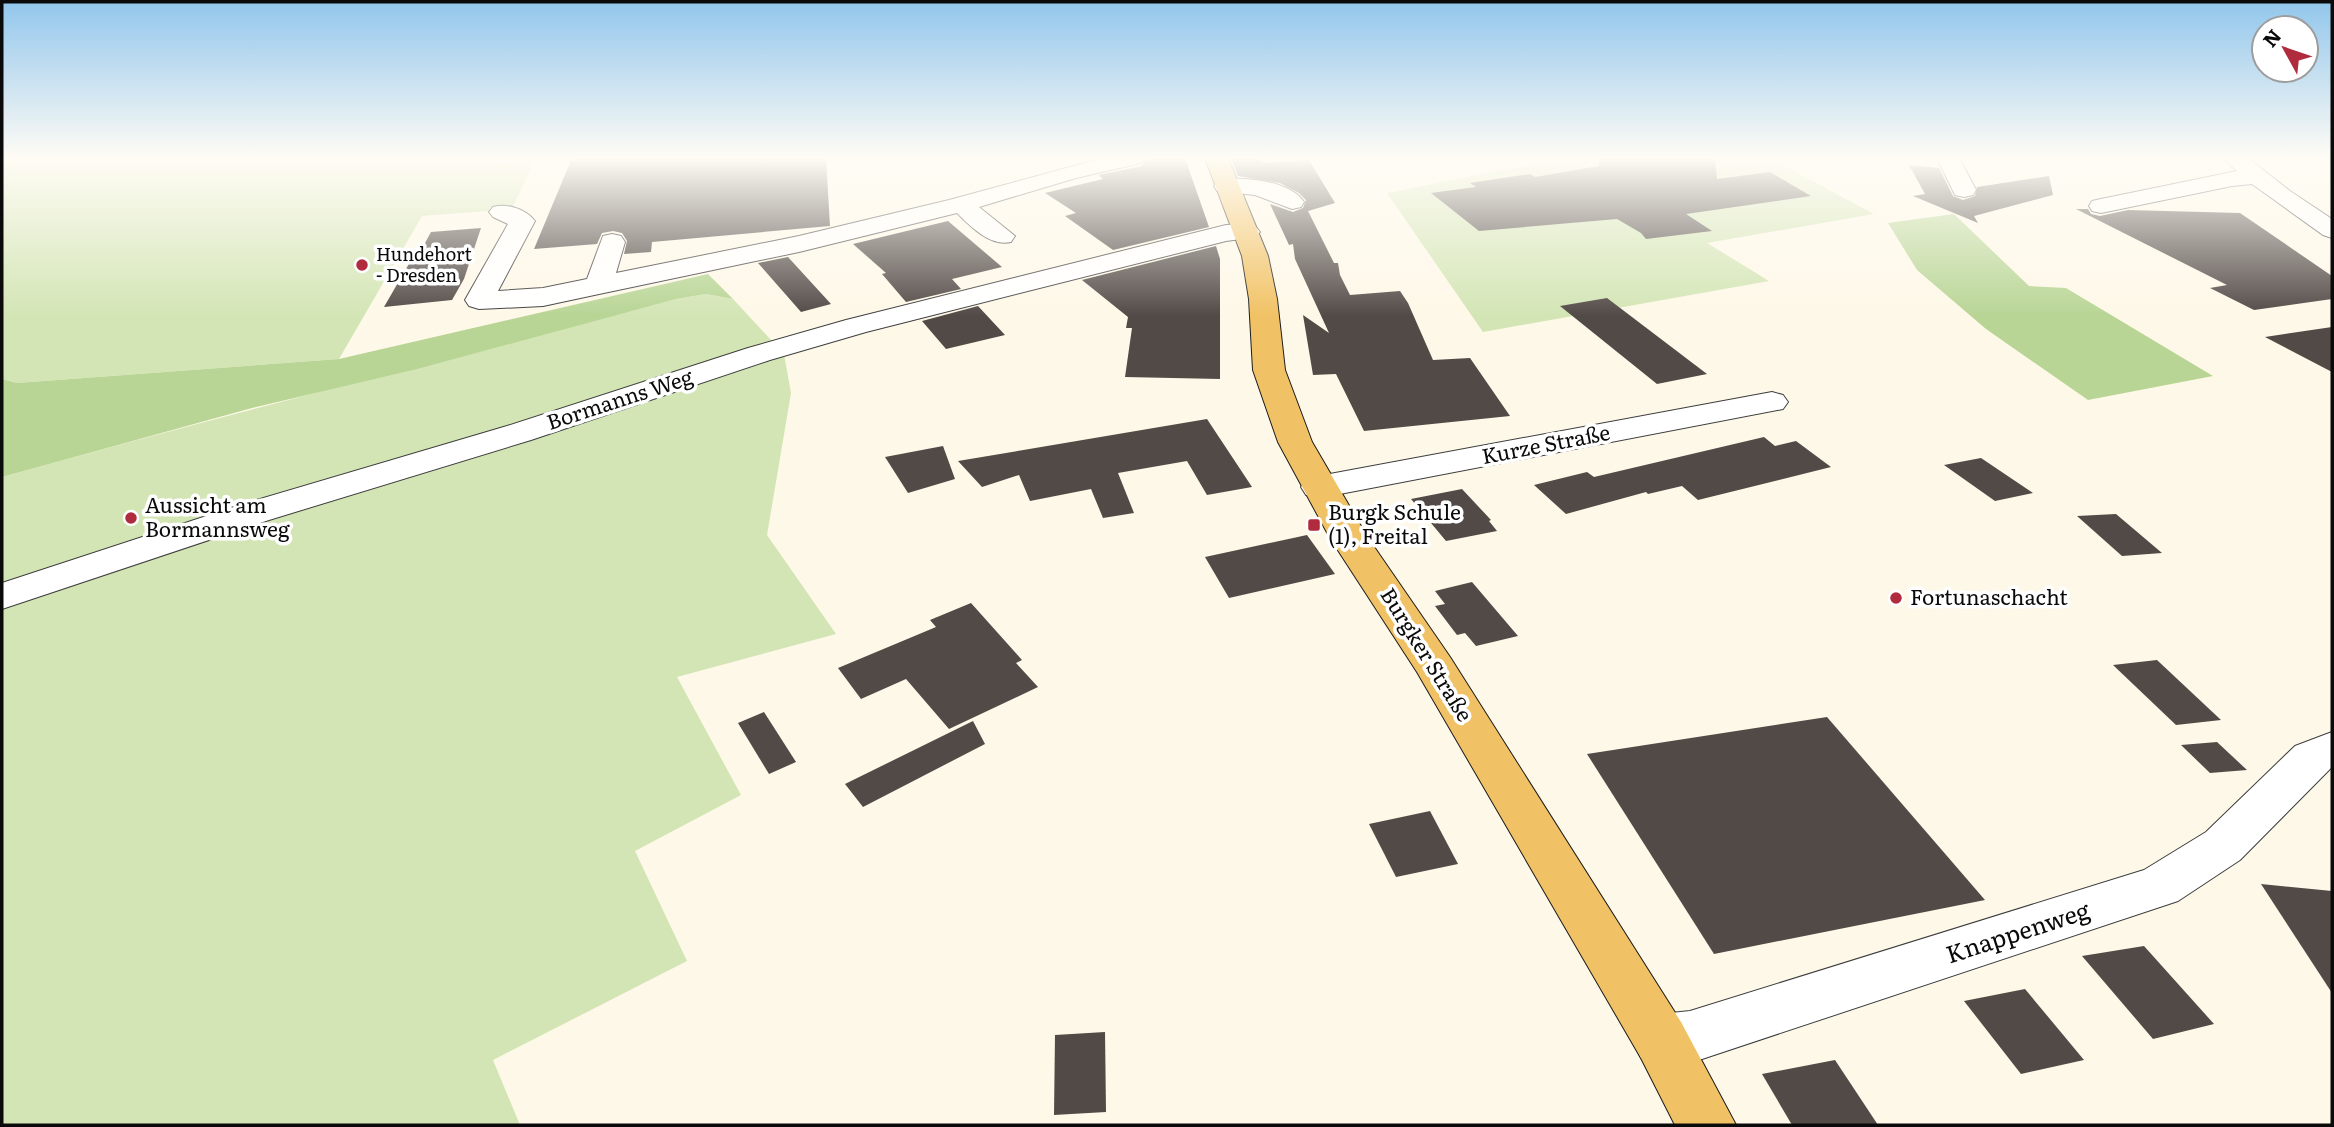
<svg xmlns="http://www.w3.org/2000/svg" width="2334" height="1127" font-family="Literata,serif">
	<style>
		.green { fill: #d3e5b5 }
		.forest { fill: #b8d595 }
		.building { fill: #524a47 }
		.lines { fill: none; stroke-linecap: round; stroke-linejoin: round }
		.minor-casing { stroke: #3d3d3d; stroke-width: 2 }
		.major-casing { stroke: #1b1b1b; stroke-width: 2 }
		.minor { fill: #fff; fill-rule: evenodd }
		.major { fill: #f1c265; fill-rule: evenodd }
		.poi-dot { fill: #b12b3e; stroke: #fff; stroke-width: 2.5 }
		.labels { text-anchor: middle; stroke-width: 7; stroke-linejoin: round; paint-order: stroke }
		.far-poi-label { font-size: 18px; fill: #0a0a0a; stroke: #fff; text-anchor: start }
		.street-label { font-size: 21px; fill: #0a0a0a; stroke: #fff }
		.poi-label { font-size: 21px; fill: #0a0a0a; stroke: #fff; text-anchor: start }
		.near-street-label { font-size: 24px; fill: #0a0a0a; stroke: #fff }
	</style>
	<rect width="100%" height="100%" fill="#fef8e8"/>
	<g class="green">
		<path d="M 23,158 L 536,158 L 512,209 L 422,216 L 339,359 L 17,383 L 2,379 L 2,164 Z"/>
		<path d="M 1564,158 L 1769,158 L 1874,214 L 1707,243 L 1769,281 L 1483,332 L 1387,193 Z"/>
		<path d="M 706,294 L 733,299 L 784,354 L 791,393 L 767,535 L 836,634 L 677,677 L 741,795 L 635,851 L 687,961 L 493,1060 L 520,1125 L 2,1125 L 2,477 C 226,415 451,358 676,299 Z"/>
	</g>
	<g class="forest">
		<path d="M 1954,214 L 2029,286 L 2066,288 L 2213,376 L 2088,400 L 1986,329 L 1917,270 L 1888,223 Z"/>
		<path d="M 708,274 L 733,299 L 706,294 L 676,299 L 417,369 L 252,408 L 2,477 L 2,379 L 17,383 L 339,359 Z"/>
	</g>
	<g class="building">
		<path d="M 572,158 L 826,158 L 830,226 L 652,242 L 651,252 L 624,254 L 627,241 L 622,233 L 613,231 L 602,233 L 597,244 L 534,249 Z"/>
		<path d="M 1148,158 L 1185,158 L 1209,227 L 1113,250 L 1065,216 L 1076,213 L 1045,193 L 1103,179 L 1099,175 L 1142,166 Z"/>
		<path d="M 1231,158 L 1260,158 L 1264,163 L 1309,160 L 1335,203 L 1308,211 L 1334,263 L 1338,263 L 1340,275 L 1350,295 L 1400,291 L 1408,303 L 1433,360 L 1470,358 L 1510,416 L 1364,431 L 1336,374 L 1313,375 L 1303,315 L 1329,333 L 1295,259 L 1293,244 L 1289,245 L 1270,204 L 1293,212 L 1303,208 L 1306,200 L 1299,193 L 1280,183 L 1238,176 Z"/>
		<path d="M 1600,158 L 1715,158 L 1717,179 L 1770,172 L 1811,196 L 1686,214 L 1712,231 L 1646,239 L 1641,233 L 1617,219 L 1479,231 L 1431,193 L 1476,187 L 1470,183 L 1530,174 L 1535,177 L 1599,166 Z"/>
		<path d="M 1909,165 L 1939,168 L 1953,196 L 1963,200 L 1975,196 L 1977,187 L 2049,176 L 2053,195 L 1974,216 L 1978,223 L 1913,196 L 1925,194 Z"/>
		<path d="M 2076,209 L 2088,209 L 2091,214 L 2100,216 L 2128,210 L 2240,213 L 2332,276 L 2332,299 L 2254,310 L 2210,288 L 2227,285 Z"/>
		<path d="M 948,221 L 1002,267 L 952,279 L 961,289 L 906,302 L 882,274 L 886,273 L 853,244 Z"/>
		<path d="M 481,228 L 464,279 L 452,300 L 384,307 L 414,255 L 419,254 L 431,232 Z"/>
		<path d="M 1216,246 L 1220,259 L 1220,379 L 1125,377 L 1132,328 L 1126,328 L 1128,317 L 1082,280 Z"/>
		<path d="M 788,257 L 831,304 L 801,312 L 758,263 Z"/>
		<path d="M 1607,298 L 1707,374 L 1657,384 L 1560,306 Z"/>
		<path d="M 978,306 L 1005,335 L 946,349 L 922,321 Z"/>
		<path d="M 2332,327 L 2332,372 L 2265,337 Z"/>
		<path d="M 1207,419 L 1252,487 L 1207,495 L 1187,461 L 1118,473 L 1134,513 L 1103,518 L 1091,489 L 1030,501 L 1019,475 L 982,487 L 958,461 Z"/>
		<path d="M 1764,437 L 1775,446 L 1796,441 L 1831,467 L 1698,500 L 1682,486 L 1648,494 L 1646,492 L 1566,514 L 1534,485 L 1587,472 L 1594,477 Z"/>
		<path d="M 943,446 L 955,479 L 908,493 L 885,457 Z"/>
		<path d="M 1981,458 L 2033,493 L 1995,501 L 1944,465 Z"/>
		<path d="M 1462,489 L 1491,520 L 1489,521 L 1497,531 L 1446,541 L 1411,499 Z"/>
		<path d="M 2116,514 L 2162,553 L 2122,556 L 2077,516 Z"/>
		<path d="M 1307,535 L 1335,574 L 1229,598 L 1205,557 Z"/>
		<path d="M 1472,582 L 1518,636 L 1476,646 L 1465,633 L 1457,635 L 1435,606 L 1445,604 L 1435,591 Z"/>
		<path d="M 971,603 L 1022,660 L 1016,663 L 1038,687 L 949,729 L 906,679 L 861,699 L 838,668 L 936,627 L 930,620 Z"/>
		<path d="M 2157,660 L 2221,720 L 2176,725 L 2113,665 Z"/>
		<path d="M 764,712 L 796,762 L 769,774 L 738,723 Z"/>
		<path d="M 1827,717 L 1985,900 L 1714,954 L 1587,754 Z"/>
		<path d="M 973,721 L 985,744 L 863,807 L 845,784 Z"/>
		<path d="M 2217,742 L 2247,770 L 2210,773 L 2181,745 Z"/>
		<path d="M 1430,811 L 1458,864 L 1396,877 L 1369,824 Z"/>
		<path d="M 2261,884 L 2332,891 L 2332,993 Z"/>
		<path d="M 2144,946 L 2214,1024 L 2153,1039 L 2082,956 Z"/>
		<path d="M 2025,989 L 2084,1060 L 2021,1074 L 1964,1001 Z"/>
		<path d="M 1105,1032 L 1106,1112 L 1054,1115 L 1055,1035 Z"/>
		<path d="M 1835,1060 L 1878,1125 L 1792,1125 L 1762,1074 Z"/>
	</g>
	<g class="lines">
		<g class="minor-casing">
			<g id="minor">
				<path d="M 1103,158 L 1145,158 L 1141,163 L 1076,178 L 979,207 L 1015,236 L 1011,242 C 991,247 971,227 957,213 L 799,252 L 599,294 L 543,306 L 479,309 L 469,306 L 465,300 L 508,224 L 493,217 L 489,212 L 493,207 C 507,203 526,209 535,221 L 498,291 L 543,288 L 587,279 L 603,236 L 612,234 L 621,236 L 625,242 L 616,273 L 799,236 L 949,200 Z"/>
				<path d="M 1937,158 L 1959,158 L 1976,190 L 1973,195 L 1964,197 L 1955,195 Z"/>
				<path d="M 2229,158 L 2248,158 L 2290,191 L 2332,219 L 2332,238 L 2323,235 L 2252,184 L 2232,186 L 2101,213 L 2092,211 L 2089,206 L 2092,201 L 2101,199 L 2237,171 L 2226,161 Z"/>
				<path d="M 1226,179 C 1249,178 1290,181 1304,202 L 1301,207 L 1292,209 L 1255,195 L 1217,191 L 1214,186 L 1217,181 Z"/>
				<path d="M 1247,224 L 1256,227 L 1260,232 L 1256,237 L 1226,241 L 866,332 L 770,360 L 531,440 L 269,520 L 2,609 L 2,583 L 243,504 L 507,426 L 748,348 L 846,320 L 1226,225 Z"/>
				<path d="M 1772,392 L 1783,395 L 1788,402 L 1783,409 L 1319,498 L 1306,495 L 1301,487 L 1306,479 L 1319,476 Z"/>
				<path d="M 2332,732 L 2332,767 L 2240,860 L 2178,901 L 1690,1063 L 1661,1066 L 1641,1058 L 1633,1040 L 1641,1022 L 1661,1014 L 1690,1011 L 2144,870 L 2206,832 L 2295,746 Z"/>
			</g>
		</g>
		<g class="major-casing">
			<path id="major" d="M 1205,158 L 1228,158 L 1268,256 L 1277,299 L 1285,370 L 1312,442 L 1368,538 L 1450,657 L 1681,1022 L 1736,1125 L 1675,1125 L 1641,1058 L 1417,672 L 1330,538 L 1278,442 L 1253,370 L 1249,299 L 1242,256 Z"/>
		</g>
		<use href="#minor" class="minor"/>
		<use href="#major" class="major"/>
	</g>
	<linearGradient id="sky" x2="0" y2="1"><stop stop-color="#91c6ec"/><stop offset="0.5" stop-color="#fffcf5"/><stop offset="1" stop-color="#fffcf5" stop-opacity="0"/></linearGradient>
	<rect width="2334" height="316" fill="url(#sky)"/>
	<g class="poi-dot">
		<circle cx="362" cy="265" r="7"/>
		<circle cx="131" cy="518" r="7"/>
		<rect x="1307" y="518" width="14" height="14" rx="3.5"/>
		<circle cx="1896" cy="598" r="7"/>
	</g>
	<g class="labels">
		<g class="far-poi-label">
			<text x="376" y="261">Hundehort<tspan x="376" dy="21">- Dresden</tspan></text>
		</g>
		<g class="street-label">
			<text transform="translate(620 400) rotate(-18)" y="7">Bormanns Weg</text>
			<text transform="translate(1546 445) rotate(-11)" y="7">Kurze Straße</text>
			<text transform="translate(1426 655) rotate(58)" y="7">Burgker Straße</text>
		</g>
		<g class="poi-label">
			<text x="145" y="513">Aussicht am<tspan x="145" dy="24">Bormannsweg</tspan></text>
			<text x="1328" y="520">Burgk Schule<tspan x="1328" dy="24">(1), Freital</tspan></text>
			<text x="1910" y="605">Fortunaschacht</text>
		</g>
		<g class="near-street-label">
			<text transform="translate(2018 933) rotate(-18)" y="8">Knappenweg</text>
		</g>
	</g>
	<rect width="2334" height="1127" fill="none" stroke="#0a0a0a" stroke-width="7"/>
	<g transform="translate(2285 49) rotate(310)"><circle r="33" fill="#ffffff" stroke="#9d9d9d" stroke-width="2"/>
	<path d="M0-5L12 26L0 18L-12 26Z" fill="#b12b3e"/>
	<text y="-10" font-size="19" font-weight="bold" text-anchor="middle" fill="#0a0a0a">N</text>
	</g>
</svg>
